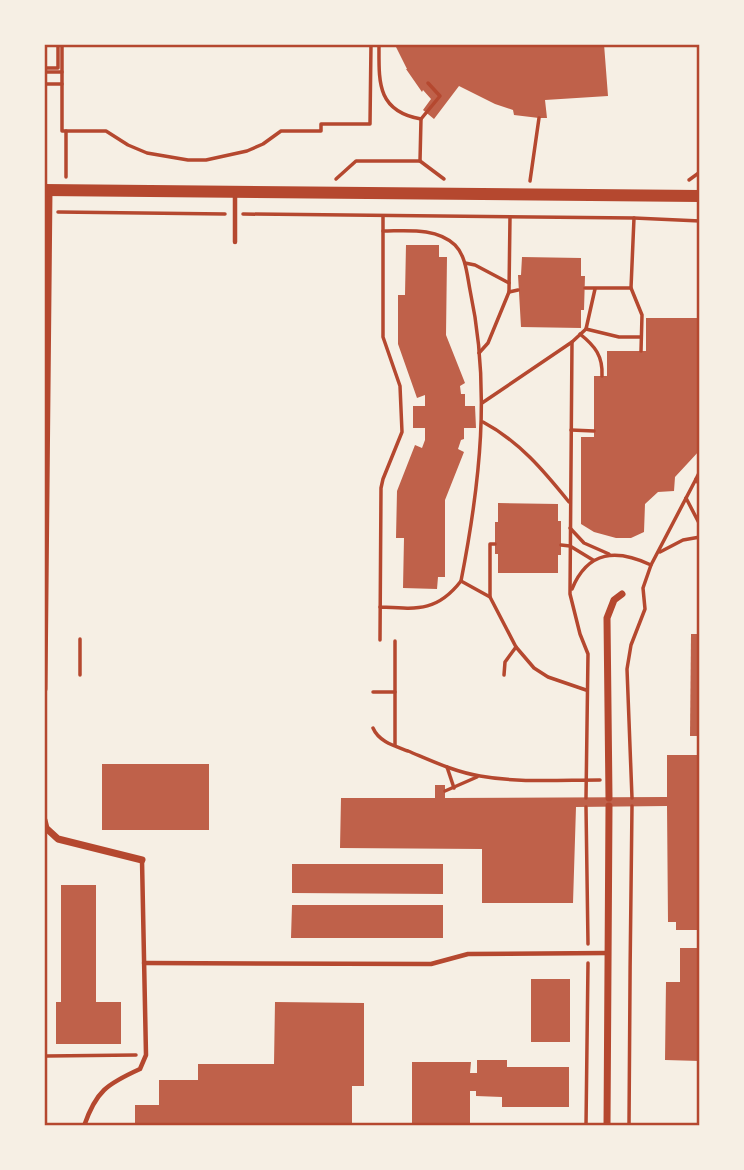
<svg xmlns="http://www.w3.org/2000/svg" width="744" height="1170" font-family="'Titillium Web',sans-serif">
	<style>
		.building { fill: #bf614a }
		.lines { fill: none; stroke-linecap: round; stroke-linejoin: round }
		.path { stroke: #b5482f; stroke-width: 3.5 }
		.service { stroke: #b5482f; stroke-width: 4.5 }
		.minor { stroke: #b5482f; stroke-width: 7 }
		.tertiary { stroke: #b5482f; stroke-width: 12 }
		.neatline { fill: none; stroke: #b5482f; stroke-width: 2.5 }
	</style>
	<rect width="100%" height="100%" fill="#f6efe4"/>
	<g class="building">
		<path d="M 403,44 L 604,44 L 608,96 L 545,100 L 547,118 L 539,118 L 514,115 L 513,110 L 495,104 L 459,86 L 434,119 L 423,110 L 431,99 L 423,90 L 422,92 L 406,69 L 407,69 L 396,47 Z"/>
		<path d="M 406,245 L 439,245 L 439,257 L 447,257 L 446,335 L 465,383 L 460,386 L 461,394 L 465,394 L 465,406 L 475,406 L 476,428 L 464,428 L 464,439 L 461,440 L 458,449 L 464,452 L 445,500 L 445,577 L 438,577 L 437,589 L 403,588 L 404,538 L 396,538 L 397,491 L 415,445 L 422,448 L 425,440 L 425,428 L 413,428 L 413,406 L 425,406 L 425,395 L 417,398 L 398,344 L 398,295 L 405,295 Z"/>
		<path d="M 522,257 L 581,258 L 581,276 L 585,276 L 584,310 L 581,310 L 581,328 L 521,327 L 518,275 L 521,275 Z"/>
		<path d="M 646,318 L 700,318 L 700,450 L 675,477 L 674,491 L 658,492 L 645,504 L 644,532 L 631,538 L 616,538 L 594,532 L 581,524 L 581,437 L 594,437 L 594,376 L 607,376 L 607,351 L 646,351 Z"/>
		<path d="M 498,503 L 558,504 L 558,521 L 561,521 L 561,555 L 558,555 L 558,573 L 498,573 L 498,554 L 495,554 L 495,522 L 498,522 Z"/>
		<path d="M 691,634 L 700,634 L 700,736 L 690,736 Z"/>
		<path d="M 667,755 L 700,755 L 700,930 L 676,930 L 676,922 L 668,922 L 667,806 L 576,807 L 573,903 L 482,903 L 482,849 L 340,848 L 341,798 L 435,798 L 435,785 L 445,785 L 445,798 L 667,797 Z"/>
		<rect x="102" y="764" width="107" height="66"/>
		<path d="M 292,864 L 443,864 L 443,894 L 292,893 Z"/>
		<path d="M 61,885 L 96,885 L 96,1002 L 121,1002 L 121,1044 L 56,1044 L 56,1002 L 61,1002 Z"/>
		<path d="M 292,905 L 443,905 L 443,938 L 291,938 Z"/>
		<path d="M 680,948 L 700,948 L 700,1061 L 665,1060 L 666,982 L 680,982 Z"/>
		<rect x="531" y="979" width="39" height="63"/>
		<path d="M 275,1002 L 364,1003 L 364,1086 L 352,1086 L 352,1126 L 135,1126 L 135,1105 L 159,1105 L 159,1080 L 198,1080 L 198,1064 L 274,1064 Z"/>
		<path d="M 477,1060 L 507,1060 L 507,1067 L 569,1067 L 569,1107 L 502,1107 L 502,1097 L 476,1096 L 476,1091 L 470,1091 L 470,1126 L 412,1126 L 412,1062 L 471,1062 L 470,1073 L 477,1073 Z"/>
	</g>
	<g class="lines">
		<g class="path">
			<path d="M 62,44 L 62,131 L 106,131 L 128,145 L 147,153 L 188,160 L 206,160 L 247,151 L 263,144 L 281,131 L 321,131 L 321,124 L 370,124 L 371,44"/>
			<path d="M 379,44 C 379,81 376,111 421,119"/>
			<path d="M 44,68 L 58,68 L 58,44"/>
			<path d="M 44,72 L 62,72"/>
			<path d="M 44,84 L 62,84"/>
			<path d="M 66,131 L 66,177"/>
			<path d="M 420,161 L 421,119 L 440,96 L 428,83"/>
			<path d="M 336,179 L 356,161 L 420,161 L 444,179"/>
			<path d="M 689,180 L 700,172"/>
			<path d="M 530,181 L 539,118"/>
			<path d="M 58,212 L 225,214"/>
			<path d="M 243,214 L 634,218 L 700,221"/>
			<path d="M 634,218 L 631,288 L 642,315 L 641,351"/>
			<path d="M 465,263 L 475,265 L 509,283"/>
			<path d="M 585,288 L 631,288"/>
			<path d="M 509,292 L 518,290"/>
			<path d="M 586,329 L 619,337 L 641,337"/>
			<path d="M 580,334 C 595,346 603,356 602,376"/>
			<path d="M 572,342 L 570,594 L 580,634 L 588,654 L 586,798"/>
			<path d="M 479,353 L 488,343 L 509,292 L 510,217"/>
			<path d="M 482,403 L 572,342 L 586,329 L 595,289"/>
			<path d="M 483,422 C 519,441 544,471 569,502"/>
			<path d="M 571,430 L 594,431"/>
			<path d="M 696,479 L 700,471"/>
			<path d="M 686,498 L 699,523"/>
			<path d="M 700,514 L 700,527"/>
			<path d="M 570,528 L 584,543 L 609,554"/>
			<path d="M 561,545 L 570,546 L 593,560"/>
			<path d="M 660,552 L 683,540 L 700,537"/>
			<path d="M 461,581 L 490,597 L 516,647 L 534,668 L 548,677 L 586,690"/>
			<path d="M 572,589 C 588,550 617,549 651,565"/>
			<path d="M 490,597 L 490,544 L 495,544"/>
			<path d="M 380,607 C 417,609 437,612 461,581 C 480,484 491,388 470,290 C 467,275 466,256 455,245 C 436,227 406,231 383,231"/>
			<path d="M 80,639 L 80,675"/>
			<path d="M 380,640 L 381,488 L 383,479 L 402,432 L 400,386 L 383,337 L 383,216"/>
			<path d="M 504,675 L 505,662 L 516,647"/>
			<path d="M 373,692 L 395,692"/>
			<path d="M 373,728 C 379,742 395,746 408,751 C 432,761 455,772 480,776 C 519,783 560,780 600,780"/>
			<path d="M 395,745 L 395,641"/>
			<path d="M 447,767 L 454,788"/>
			<path d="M 445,791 L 477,777"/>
			<path d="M 632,798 L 627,669 L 631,645 L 645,609 L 643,588 L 651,565 L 696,479 L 700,486"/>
			<path d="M 586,807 L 588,944"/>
			<path d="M 47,1056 L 136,1055"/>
			<path d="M 586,1126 L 588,963"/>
			<path d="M 629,1126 C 629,1019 631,913 632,806"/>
		</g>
		<g class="service">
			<path d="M 235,242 L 235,192"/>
			<path d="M 144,963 L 431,964 L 468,954 L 608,953"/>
			<path d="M 84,1126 C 96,1091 107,1084 140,1069 L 146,1055 L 142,860"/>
		</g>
		<g class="minor">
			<path d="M 44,689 L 49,190"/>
			<path d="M 609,798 L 607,618 L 614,600 L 622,594"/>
			<path d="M 44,820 L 46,828 L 58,839 L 142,860"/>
			<path d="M 607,1126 L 609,806"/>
		</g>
		<path class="tertiary" d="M 44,190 L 700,196"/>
	</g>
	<rect width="744" height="1170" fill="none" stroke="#f6efe4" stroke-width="91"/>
	<rect x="46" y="46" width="652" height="1078" class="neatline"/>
</svg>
